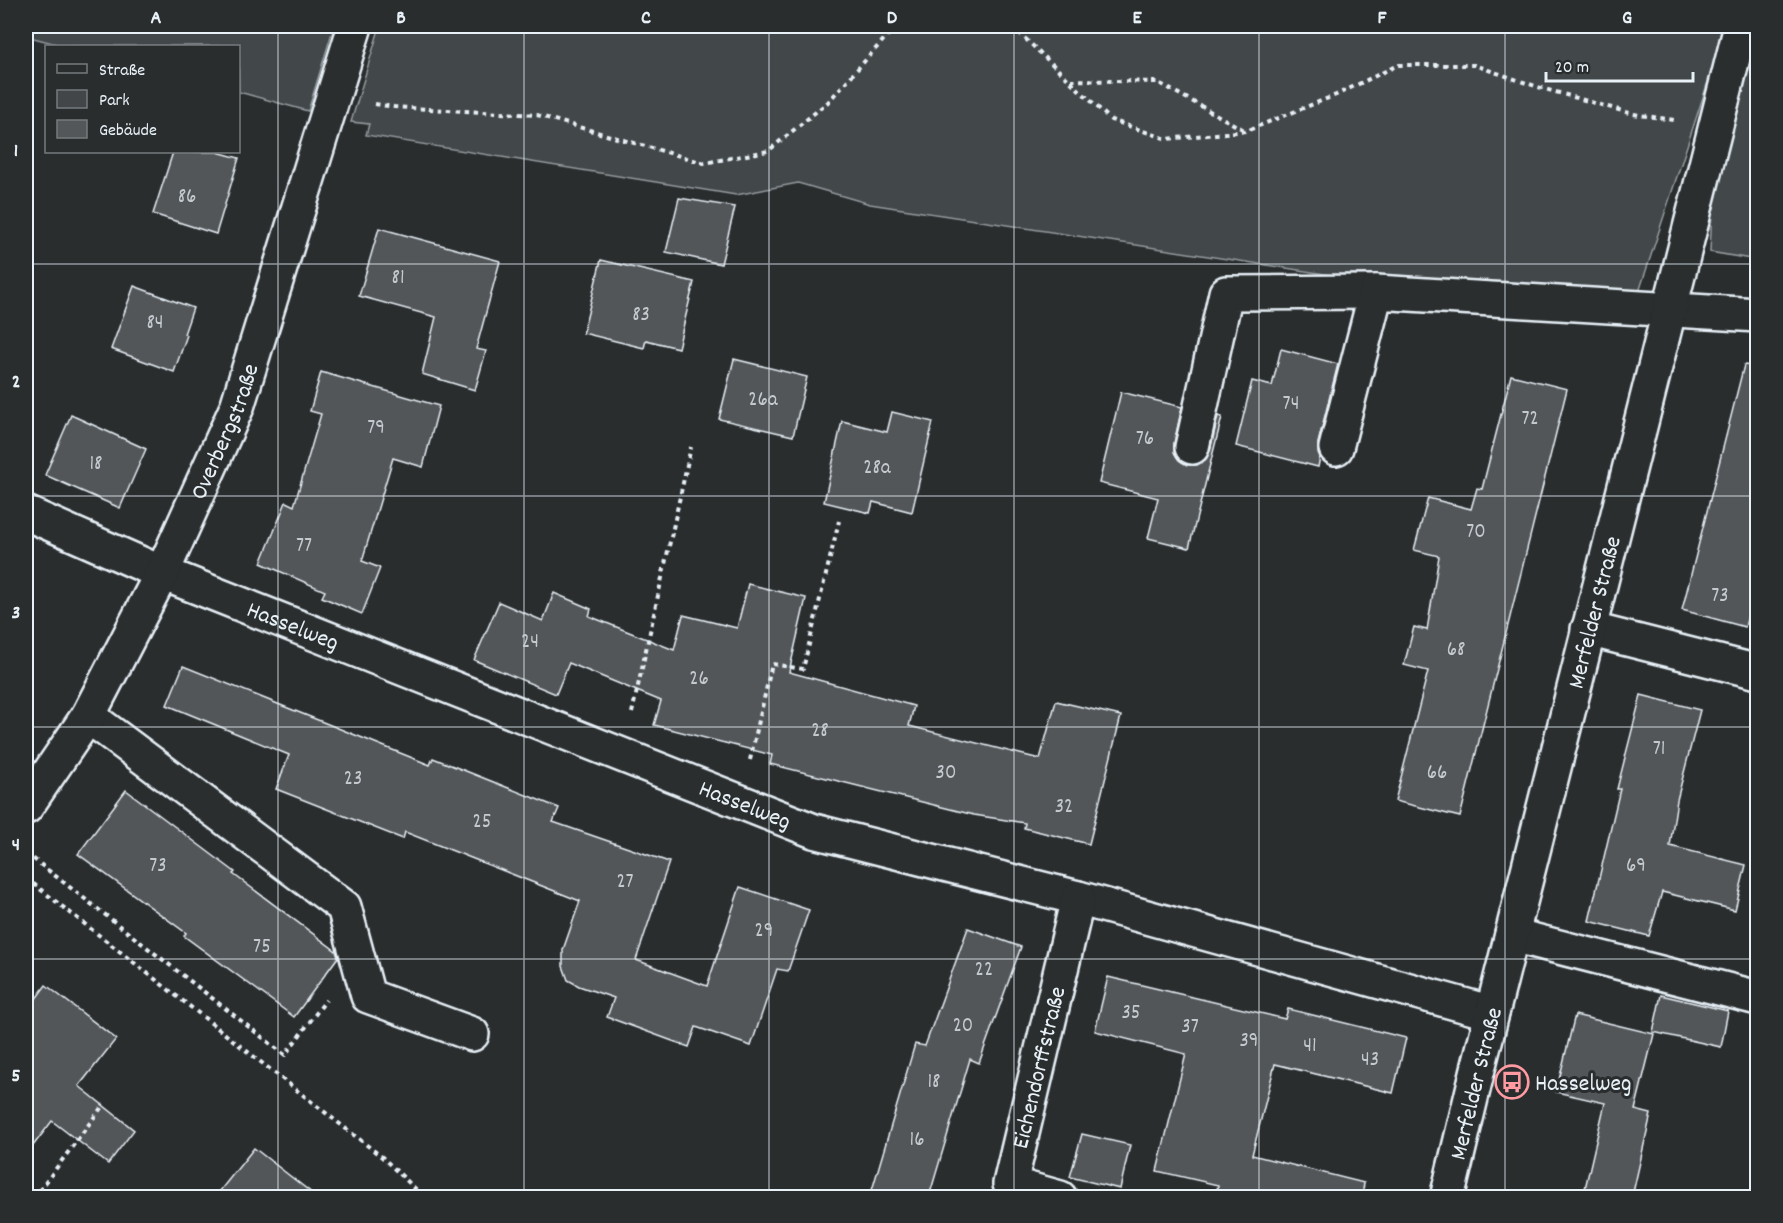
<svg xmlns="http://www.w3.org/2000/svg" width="1783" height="1223" font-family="Dekko,sans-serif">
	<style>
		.green { fill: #424648; stroke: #959ca0; stroke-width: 1.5 }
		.building { fill: #535759; stroke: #e8f1f8; stroke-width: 1.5 }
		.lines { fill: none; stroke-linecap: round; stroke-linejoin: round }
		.minor-casing { stroke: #e8f1f8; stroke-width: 38 }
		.path { stroke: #e8f1f8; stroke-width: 4; stroke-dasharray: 4.5 4.5; stroke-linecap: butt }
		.minor { stroke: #2a2d2e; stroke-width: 33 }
		.grid { fill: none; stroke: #e8f1f8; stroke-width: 1.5; stroke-opacity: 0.55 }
		.labels { text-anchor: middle; stroke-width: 6; stroke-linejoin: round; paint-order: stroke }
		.number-label { font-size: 21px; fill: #c3cad0 }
		.street-label { font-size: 24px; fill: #e8f1f8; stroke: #2a2d2e }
		.poi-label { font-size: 24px; fill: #e8f1f8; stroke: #2a2d2e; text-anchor: start }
		.neatline { fill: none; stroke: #e8f1f8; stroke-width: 2 }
		.grid-label { font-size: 20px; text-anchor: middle; font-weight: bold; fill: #e8f1f8 }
	</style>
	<rect width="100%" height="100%" fill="#2a2d2e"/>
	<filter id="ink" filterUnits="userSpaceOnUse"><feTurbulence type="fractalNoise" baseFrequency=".0167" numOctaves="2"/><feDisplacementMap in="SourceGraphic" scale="12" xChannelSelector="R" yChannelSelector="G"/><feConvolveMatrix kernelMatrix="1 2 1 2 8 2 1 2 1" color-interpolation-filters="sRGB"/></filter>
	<g filter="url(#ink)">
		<g class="green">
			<path d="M 26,26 L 334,26 L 308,111 L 239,92 L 238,46 L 64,46 L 26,36 Z"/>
			<path d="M 380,26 L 1696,26 L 1725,30 L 1638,295 L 1351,278 L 870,204 L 798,183 L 736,195 L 366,135 L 369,124 L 351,122 Z"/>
			<path d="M 1741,26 L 1757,26 L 1757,260 L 1710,252 L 1716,126 Z"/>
		</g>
		<g class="building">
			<path d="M 173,152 L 217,152 L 239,158 L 216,234 L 153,214 Z"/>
			<path d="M 679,198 L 735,207 L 721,264 L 666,252 Z"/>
			<path d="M 379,228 L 500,261 L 476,349 L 486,351 L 475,390 L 422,374 L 436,317 L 359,296 Z"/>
			<path d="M 601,260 L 694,282 L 678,348 L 646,340 L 644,348 L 583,333 Z"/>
			<path d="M 134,286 L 193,308 L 184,334 L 187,335 L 174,372 L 111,349 Z"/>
			<path d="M 1281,349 L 1338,364 L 1318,443 L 1318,452 L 1320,457 L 1318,467 L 1236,446 L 1252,381 L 1272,386 Z"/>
			<path d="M 734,359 L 807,377 L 793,436 L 719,419 Z"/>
			<path d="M 1744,365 L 1758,367 L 1758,577 L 1745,627 L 1682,610 Z"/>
			<path d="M 321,372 L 439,406 L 423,467 L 393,458 L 362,561 L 380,568 L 362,614 L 322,597 L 325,591 L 261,563 L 286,502 L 294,506 L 321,414 L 310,411 Z"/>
			<path d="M 1511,375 L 1567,389 L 1460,817 L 1395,801 L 1428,671 L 1404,665 L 1414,627 L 1427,630 L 1439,556 L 1414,550 L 1428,498 L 1471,509 L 1477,488 L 1482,489 Z"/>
			<path d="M 1121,392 L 1182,407 L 1174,443 L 1174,452 L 1179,460 L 1187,465 L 1197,465 L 1206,459 L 1210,451 L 1218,416 L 1222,417 L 1189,548 L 1148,538 L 1158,498 L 1099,483 Z"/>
			<path d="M 892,412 L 933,422 L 912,512 L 873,502 L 870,513 L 824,502 L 842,421 L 887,432 Z"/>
			<path d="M 71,415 L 146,449 L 120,508 L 45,475 Z"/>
			<path d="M 748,584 L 806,598 L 789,672 L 914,706 L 909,726 L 1040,759 L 1056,701 L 1121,716 L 1089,844 L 1024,828 L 1025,823 L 974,815 L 770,764 L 772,755 L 654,725 L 661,701 L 569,663 L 556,694 L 474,660 L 499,602 L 543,621 L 554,593 L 591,609 L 589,616 L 674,650 L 683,615 L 737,628 Z"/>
			<path d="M 183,666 L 430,765 L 433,758 L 559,808 L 553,822 L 669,862 L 636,960 L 707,986 L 740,887 L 809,910 L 788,971 L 777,969 L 751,1046 L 696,1027 L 689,1047 L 607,1017 L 614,998 L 579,986 L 568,980 L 563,966 L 563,950 L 580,901 L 405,832 L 403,839 L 276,789 L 289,755 L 167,705 Z"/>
			<path d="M 1641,695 L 1700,710 L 1677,800 L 1670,846 L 1746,865 L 1735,910 L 1662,892 L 1649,936 L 1589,921 L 1620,789 L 1617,789 Z"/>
			<path d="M 126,790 L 235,872 L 233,874 L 336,951 L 338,957 L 294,1017 L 184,936 L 186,933 L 78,854 Z"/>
			<path d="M 968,928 L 1021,947 L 979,1063 L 970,1059 L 929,1197 L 870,1197 L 915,1044 L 925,1046 Z"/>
			<path d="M 1108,977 L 1285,1019 L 1288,1009 L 1406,1038 L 1393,1093 L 1275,1064 L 1252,1155 L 1364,1183 L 1362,1197 L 1215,1197 L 1218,1185 L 1157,1171 L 1186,1054 L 1095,1031 Z"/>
			<path d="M 46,985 L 116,1039 L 79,1086 L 134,1130 L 108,1164 L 52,1121 L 26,1155 L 26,1012 Z"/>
			<path d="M 1661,995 L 1728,1011 L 1721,1047 L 1653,1032 Z"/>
			<path d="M 1575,1015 L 1654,1034 L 1635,1110 L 1651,1114 L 1632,1197 L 1583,1197 L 1605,1103 L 1556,1092 Z"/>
			<path d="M 1082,1134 L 1130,1145 L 1120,1189 L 1070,1177 Z"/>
			<path d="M 254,1148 L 317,1197 L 215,1197 Z"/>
		</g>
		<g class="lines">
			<g class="minor-casing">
				<g id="minor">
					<path d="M 1192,447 L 1226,293 L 1376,292"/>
					<path d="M 1336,448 L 1376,292 L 1758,315"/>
					<path id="s1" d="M 26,513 L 162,573 L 814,831 L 1078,898 L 1492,1013"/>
					<path d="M 1588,629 L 1758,672"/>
					<path d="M 88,716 L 344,907 L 368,996 L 472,1034"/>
					<path id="s2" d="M 26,807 L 88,716 L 162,573 L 237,407 L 355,26"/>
					<path d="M 1512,935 L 1758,998"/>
					<path id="s3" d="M 1060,1198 L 1010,1184 L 1078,898"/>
					<path id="s4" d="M 1447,1198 L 1477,1073 L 1741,26"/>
				</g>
			</g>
			<g class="path">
				<path d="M 1012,26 L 1111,120 L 1167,139 L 1246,131 L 1336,95 L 1398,65 L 1474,65 L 1538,87 L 1633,114 L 1674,120"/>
				<path d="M 1071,80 L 1157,82 L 1246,131"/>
				<path d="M 375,104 L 394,107 L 537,115 L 704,163 L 768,151 L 828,102 L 896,26"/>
				<path d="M 632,713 L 691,447"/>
				<path d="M 750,760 L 772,664 L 803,669 L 839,521"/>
				<path d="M 26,853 L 285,1055 L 326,1000"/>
				<path d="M 26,878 L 382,1157 L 425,1198"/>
				<path d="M 34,1198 L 104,1104"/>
			</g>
			<use href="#minor" class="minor"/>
		</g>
	</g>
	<path class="grid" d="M 278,26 L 278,1198M 524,26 L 524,1198M 769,26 L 769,1198M 1014,26 L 1014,1198M 1259,26 L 1259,1198M 1505,26 L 1505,1198M 26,264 L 1758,264M 26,496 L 1758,496M 26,727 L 1758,727M 26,959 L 1758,959"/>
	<defs>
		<g id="bus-ring" transform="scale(1.725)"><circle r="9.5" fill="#2a2d2e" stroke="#ff9aa2" stroke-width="1.5"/><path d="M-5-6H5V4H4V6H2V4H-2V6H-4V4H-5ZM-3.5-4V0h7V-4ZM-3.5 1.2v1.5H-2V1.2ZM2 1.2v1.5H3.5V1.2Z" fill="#ff9aa2"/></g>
	</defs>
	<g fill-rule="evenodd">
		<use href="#bus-ring" x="1512" y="1082"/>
	</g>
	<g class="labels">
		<g class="number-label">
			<text x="187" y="202">86</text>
			<text x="398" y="283">81</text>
			<text x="641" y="320">83</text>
			<text x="155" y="328">84</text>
			<text x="763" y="405">26a</text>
			<text x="1291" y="409">74</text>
			<text x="1530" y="424">72</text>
			<text x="376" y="433">79</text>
			<text x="1145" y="444">76</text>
			<text x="96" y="469">18</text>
			<text x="877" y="473">28a</text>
			<text x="1476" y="537">70</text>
			<text x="304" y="551">77</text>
			<text x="1720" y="601">73</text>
			<text x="530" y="647">24</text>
			<text x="1456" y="655">68</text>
			<text x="699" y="684">26</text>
			<text x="820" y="736">28</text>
			<text x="1659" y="754">71</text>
			<text x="946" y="778">30</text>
			<text x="1437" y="778">66</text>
			<text x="353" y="784">23</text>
			<text x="1064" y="812">32</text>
			<text x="482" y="827">25</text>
			<text x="158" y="871">73</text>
			<text x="1636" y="871">69</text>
			<text x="625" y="887">27</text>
			<text x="764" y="936">29</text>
			<text x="262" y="952">75</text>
			<text x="984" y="975">22</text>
			<text x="1131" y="1018">35</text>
			<text x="963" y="1031">20</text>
			<text x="1190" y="1032">37</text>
			<text x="1249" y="1046">39</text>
			<text x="1310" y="1051">41</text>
			<text x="1370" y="1065">43</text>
			<text x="934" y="1087">18</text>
			<text x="917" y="1145">16</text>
		</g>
		<g class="street-label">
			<text dy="8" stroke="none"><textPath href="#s2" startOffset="426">Overbergstraße</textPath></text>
			<text dy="8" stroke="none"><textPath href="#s4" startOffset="604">Merfelder Straße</textPath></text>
			<text dy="8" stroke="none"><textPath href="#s1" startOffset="290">Hasselweg</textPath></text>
			<text dy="8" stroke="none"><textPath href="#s1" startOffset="776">Hasselweg</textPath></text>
			<text dy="8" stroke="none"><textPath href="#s3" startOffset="172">Eichendorffstraße</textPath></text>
			<text dy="8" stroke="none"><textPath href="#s4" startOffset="118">Merfelder Straße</textPath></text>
		</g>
		<g class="poi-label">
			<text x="1535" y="1090">Hasselweg</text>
		</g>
	</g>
	<rect width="1783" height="1223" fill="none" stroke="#2a2d2e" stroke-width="66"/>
	<rect x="45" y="45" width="195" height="108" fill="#2a2d2e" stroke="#767b7f" stroke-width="1.5"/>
	<rect x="57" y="64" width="30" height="9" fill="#2a2d2e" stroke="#767b7f" stroke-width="1.5"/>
	<text x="99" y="75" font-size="18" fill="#e8f1f8">Straße</text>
	<rect x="57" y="90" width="30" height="18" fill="#424648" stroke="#767b7f" stroke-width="1.5"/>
	<text x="99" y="105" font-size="18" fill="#e8f1f8">Park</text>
	<rect x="57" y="120" width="30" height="18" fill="#535759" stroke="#767b7f" stroke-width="1.5"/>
	<text x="99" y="135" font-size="18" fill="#e8f1f8">Gebäude</text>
	<path d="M1546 72v9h147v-9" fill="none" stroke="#e8f1f8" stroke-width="3"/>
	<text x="1555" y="72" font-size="18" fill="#e8f1f8" stroke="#2a2d2e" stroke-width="4.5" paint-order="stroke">20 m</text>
	<rect x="33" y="33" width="1717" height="1157" class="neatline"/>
	<g class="grid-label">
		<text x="156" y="23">A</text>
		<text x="401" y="23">B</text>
		<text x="646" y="23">C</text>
		<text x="892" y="23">D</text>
		<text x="1137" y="23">E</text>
		<text x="1382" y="23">F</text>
		<text x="1627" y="23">G</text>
		<text x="16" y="156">1</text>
		<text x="16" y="387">2</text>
		<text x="16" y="618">3</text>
		<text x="16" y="850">4</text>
		<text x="16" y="1081">5</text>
	</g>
</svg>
